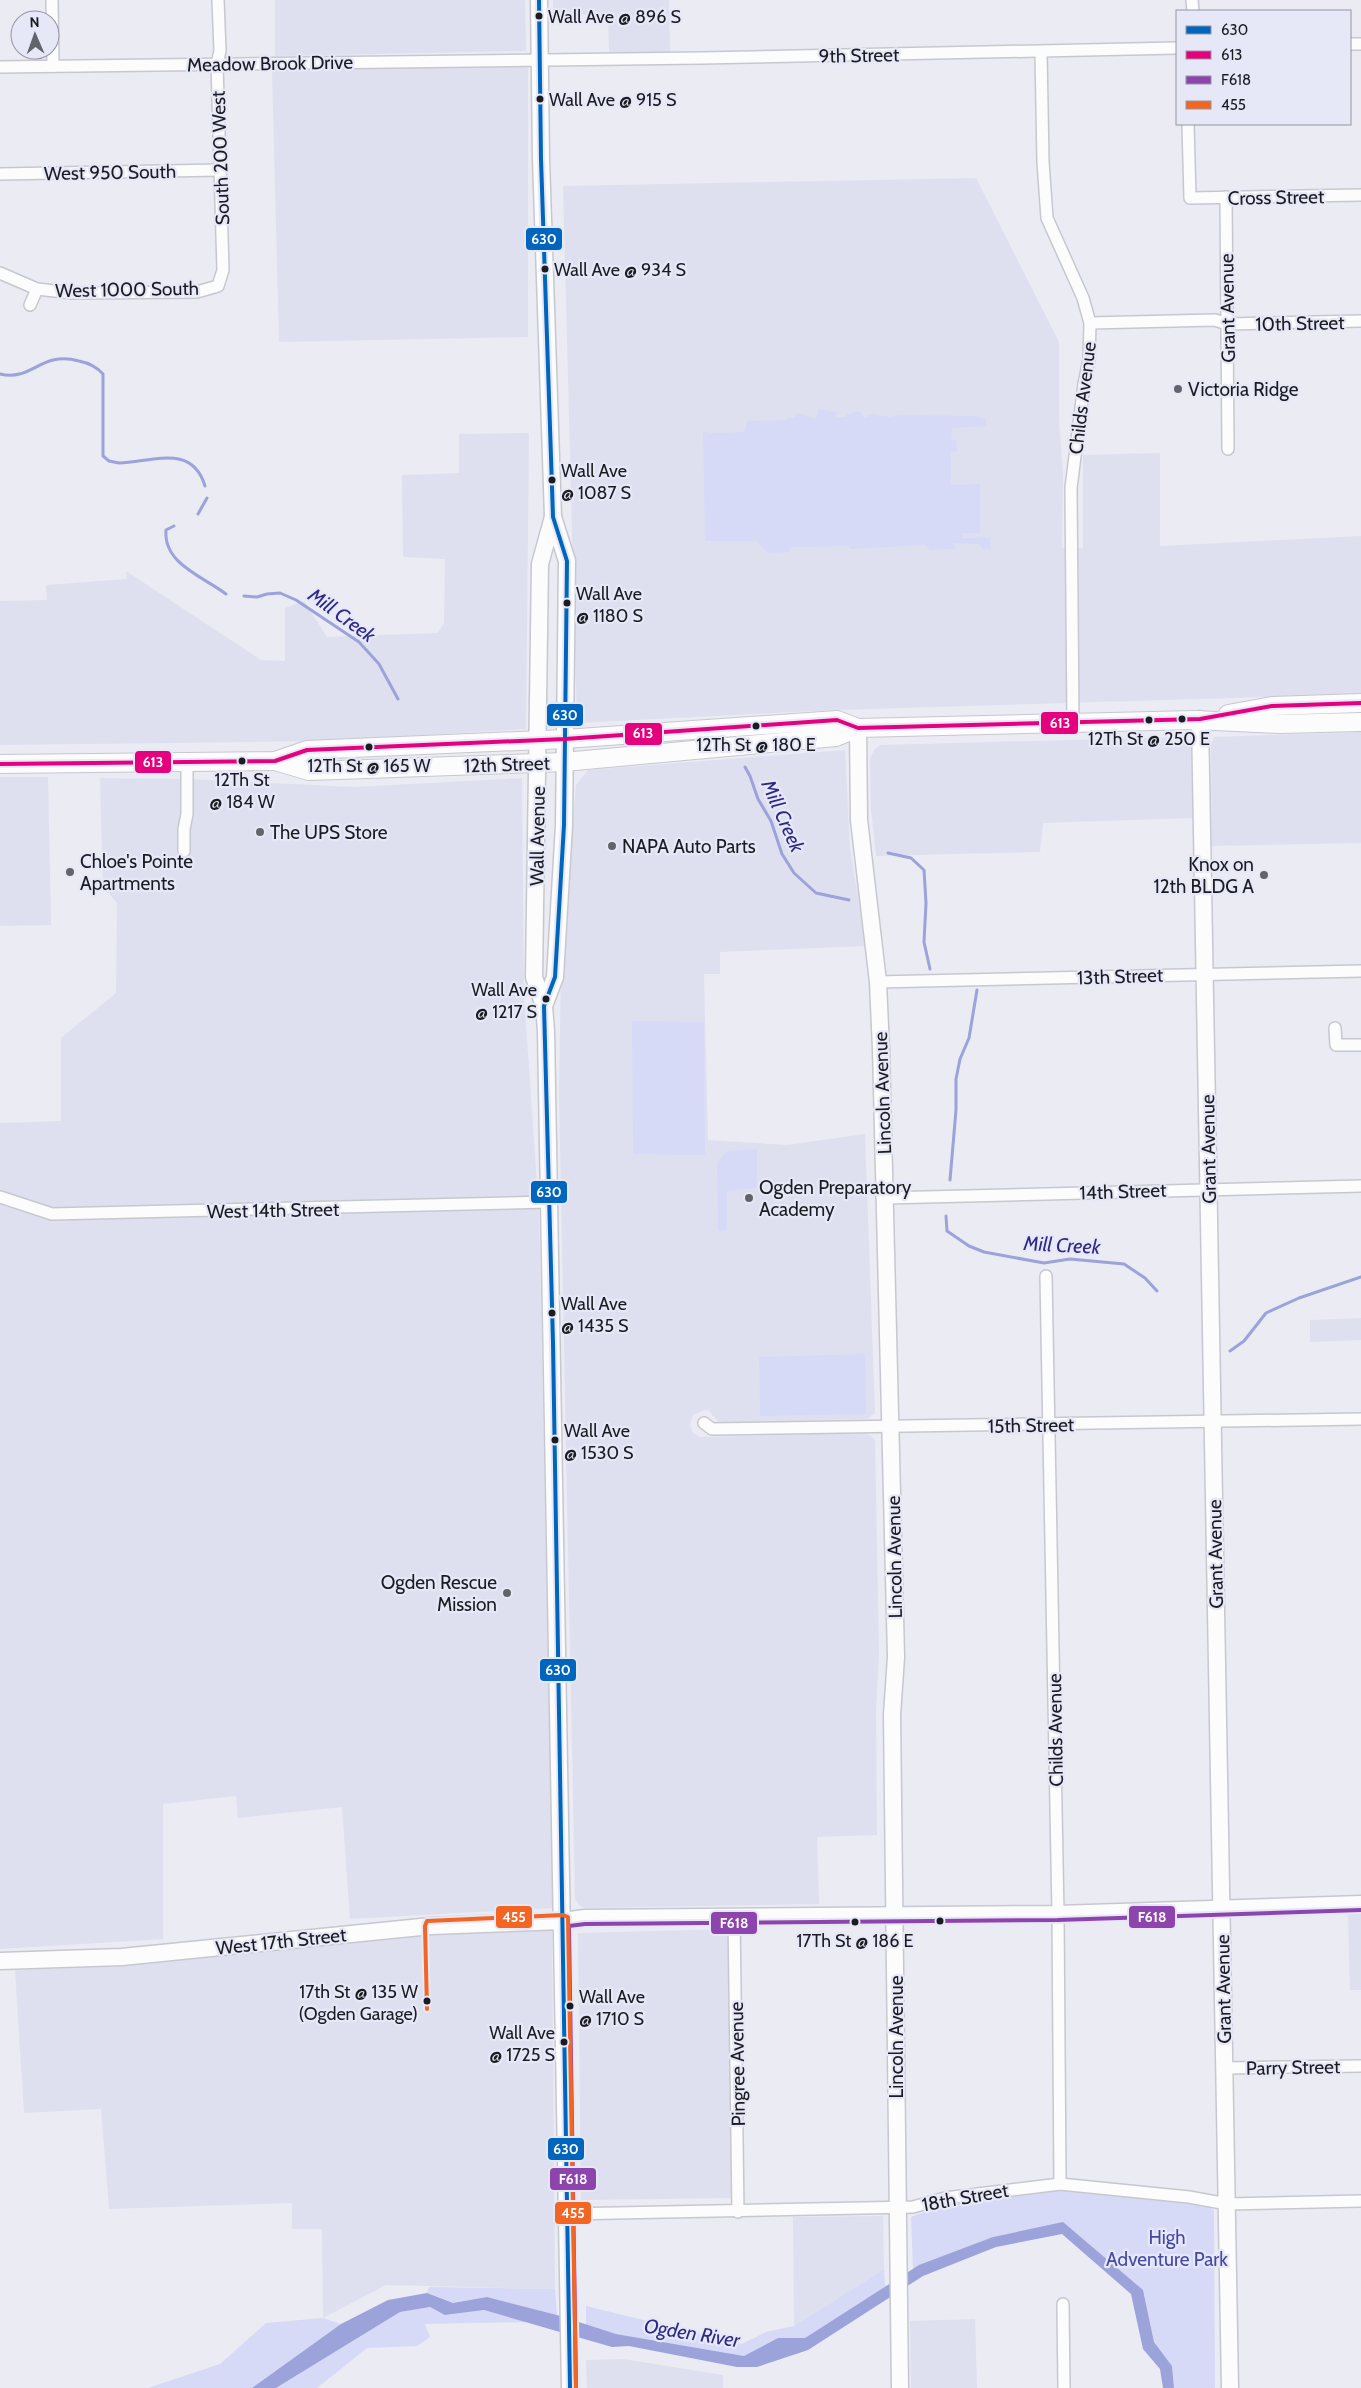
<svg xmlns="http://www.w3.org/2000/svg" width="1361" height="2388" font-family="Cabin,sans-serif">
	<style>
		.built { fill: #dee0f0 }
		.green { fill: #d6daf6 }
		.water { fill: #9ca2da }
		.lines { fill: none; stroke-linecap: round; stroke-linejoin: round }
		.stream { stroke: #9ca2da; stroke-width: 3 }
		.street-casing { stroke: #c7c8cf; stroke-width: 14 }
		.secondary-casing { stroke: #c7c8cf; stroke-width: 19 }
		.primary-casing { stroke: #c7c8cf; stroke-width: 20 }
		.street { stroke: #fcfcfd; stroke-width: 11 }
		.secondary { stroke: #fcfcfd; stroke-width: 16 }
		.primary { stroke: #fcfcfd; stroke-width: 18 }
		.bus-1-casing { stroke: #e6e8f7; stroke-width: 8 }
		.bus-2-casing { stroke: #e6e8f7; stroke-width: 8 }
		.bus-3-casing { stroke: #e6e8f7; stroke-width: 8 }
		.bus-4-casing { stroke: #e6e8f7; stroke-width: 8 }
		.bus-1 { stroke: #0065bd; stroke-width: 4 }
		.bus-2 { stroke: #e5007d; stroke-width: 4 }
		.bus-3 { stroke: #8e44ad; stroke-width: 4 }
		.bus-4 { stroke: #f26522; stroke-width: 4 }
		.bus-dot { fill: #1b1c21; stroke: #e6e8f7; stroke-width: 2 }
		.poi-dot { fill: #63646a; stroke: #e6e8f7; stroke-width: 2 }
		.labels { text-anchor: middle; stroke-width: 4.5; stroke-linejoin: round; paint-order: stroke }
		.bus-label { font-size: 18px; fill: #1b1c21; stroke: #e6e8f7; text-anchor: start }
		.street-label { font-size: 19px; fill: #1b1c21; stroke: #e6e8f7 }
		.poi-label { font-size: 19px; fill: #1b1c21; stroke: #e6e8f7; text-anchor: start }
		.park-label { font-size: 19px; fill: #4648a6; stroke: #e6e8f7 }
		.water-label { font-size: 20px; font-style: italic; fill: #2e2a84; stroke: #e6e8f7 }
		.line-badge { stroke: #e6e8f7; stroke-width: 2 }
		.badge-label { font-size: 14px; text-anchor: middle; font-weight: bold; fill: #fff }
	</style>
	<rect width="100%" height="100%" fill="#eaebf3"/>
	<g class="built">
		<path d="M 275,0 L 525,0 L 526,51 L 275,56 Z"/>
		<path d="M 553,0 L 669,0 L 670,52 L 609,52 L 608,14 L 553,15 Z"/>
		<path d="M 528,65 L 528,337 L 279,342 L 272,69 Z"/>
		<path d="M 976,178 L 1059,342 L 1059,419 L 1063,474 L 1062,548 L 1083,548 L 1083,455 L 1160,453 L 1160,546 L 1361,536 L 1361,694 L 835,710 L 577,723 L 563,186 Z"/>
		<path d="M 529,433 L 526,729 L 328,741 L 0,745 L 0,601 L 47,600 L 46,585 L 127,579 L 126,571 L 261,660 L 285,661 L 285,608 L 304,601 L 327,637 L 438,633 L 444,623 L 445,559 L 403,557 L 402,475 L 459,473 L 459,434 Z"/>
		<path d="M 1361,732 L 1361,843 L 1212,846 L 1211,746 L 1214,737 Z"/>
		<path d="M 1184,737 L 1189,740 L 1191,746 L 1193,818 L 1043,823 L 1040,852 L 876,856 L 871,809 L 870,759 L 874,750 L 880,745 Z"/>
		<path d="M 845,750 L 850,848 L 866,946 L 720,952 L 720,974 L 704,974 L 708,1140 L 787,1145 L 865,1134 L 875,1413 L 867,1419 L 719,1423 L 709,1411 L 705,1410 L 693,1415 L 690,1425 L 693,1433 L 700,1437 L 860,1433 L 870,1435 L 875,1440 L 879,1653 L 876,1710 L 877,1835 L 817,1837 L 819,1904 L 585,1908 L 579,1905 L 575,1899 L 559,1095 L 561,966 L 576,785 L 588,770 Z"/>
		<path d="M 0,777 L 48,777 L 51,925 L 0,926 Z"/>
		<path d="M 100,778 L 187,779 L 355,787 L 522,778 L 524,996 L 539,1213 L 553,1908 L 350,1919 L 342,1807 L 238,1818 L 236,1796 L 163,1804 L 163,1939 L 0,1949 L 0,1123 L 61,1121 L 61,1038 L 116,993 L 117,903 L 103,887 Z"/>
		<path d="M 1361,1318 L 1361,1340 L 1310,1342 L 1310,1320 Z"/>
		<path d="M 1348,1914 L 1361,1914 L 1361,1990 L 1350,1990 Z"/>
		<path d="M 728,1929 L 732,2198 L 581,2200 L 578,1933 Z"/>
		<path d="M 552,1930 L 555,2289 L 386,2285 L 323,2318 L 322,2229 L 292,2229 L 292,2203 L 109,2209 L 101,2109 L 24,2113 L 15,1970 L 124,1966 L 420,1935 Z"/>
		<path d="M 883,2216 L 884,2269 L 794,2326 L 793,2217 Z"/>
		<path d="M 975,2319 L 977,2388 L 911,2388 L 910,2321 Z"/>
		<path d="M 623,2359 L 723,2375 L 723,2388 L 587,2388 L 586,2360 Z"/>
	</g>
	<g class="green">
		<path d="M 819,409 L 837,412 L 835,415 L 837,417 L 846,417 L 846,415 L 860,411 L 864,418 L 872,414 L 889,417 L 898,415 L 974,416 L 986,419 L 986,426 L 952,428 L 951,440 L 956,440 L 957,451 L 951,452 L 951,485 L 980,484 L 980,533 L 962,533 L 962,538 L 990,538 L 991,550 L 983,549 L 979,544 L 952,543 L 955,549 L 930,550 L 925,545 L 849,549 L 849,546 L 792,547 L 789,552 L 768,553 L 757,541 L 705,541 L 703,433 L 705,431 L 711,433 L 744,432 L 747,421 L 785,420 L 788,418 L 794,418 L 798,413 L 816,419 Z"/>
		<path d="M 632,1021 L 704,1022 L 705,1155 L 633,1154 Z"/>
		<path d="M 757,1149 L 757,1188 L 727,1191 L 727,1230 L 718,1231 L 717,1163 L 727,1151 Z"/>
		<path d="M 865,1354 L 866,1414 L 760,1416 L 759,1357 Z"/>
		<path d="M 1069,2190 L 1203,2204 L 1214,2210 L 1215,2388 L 1174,2388 L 1172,2366 L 1154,2342 L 1143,2290 L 1063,2223 L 993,2237 L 913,2269 L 911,2217 L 947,2203 L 1024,2193 Z"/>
		<path d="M 884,2269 L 885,2287 L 805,2338 L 778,2338 L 744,2356 L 616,2334 L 586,2325 L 586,2306 L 742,2344 L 766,2332 L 794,2326 Z"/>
		<path d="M 429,2287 L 555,2289 L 557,2315 L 487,2297 L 453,2303 L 427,2293 Z"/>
		<path d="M 430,2307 L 446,2315 L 484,2310 L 529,2322 L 425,2324 L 430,2337 L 417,2346 L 367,2348 L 317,2388 L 276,2388 L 400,2312 Z"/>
		<path d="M 323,2318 L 341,2324 L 252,2388 L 148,2388 L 220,2364 L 266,2323 Z"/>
	</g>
	<path class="water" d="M 1063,2222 L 1143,2290 L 1154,2342 L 1172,2366 L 1174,2388 L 1163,2388 L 1160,2369 L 1143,2349 L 1131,2294 L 1062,2234 L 996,2247 L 923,2276 L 808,2350 L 757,2367 L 737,2367 L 629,2346 L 612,2347 L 484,2310 L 445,2315 L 430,2307 L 400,2312 L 276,2388 L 252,2388 L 341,2324 L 388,2300 L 427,2293 L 453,2303 L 487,2297 L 557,2315 L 616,2334 L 744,2356 L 778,2338 L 805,2338 L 919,2265 L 993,2237 Z"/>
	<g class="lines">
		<g class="stream">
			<path d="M 0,374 C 32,382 41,350 79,361 C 89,363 96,366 103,374 L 103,456 L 109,461 L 119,463 C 152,462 192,443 205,486"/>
			<path d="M 198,514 L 207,498"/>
			<path d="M 174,526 L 166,530 C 163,564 204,577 226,594"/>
			<path d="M 244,596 L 257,597 L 267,594 L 280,593 L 296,600 L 359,642 L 379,664 L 398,699"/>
			<path d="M 745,767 L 750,776 L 758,799 L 771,821 L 782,854 L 794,873 L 816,893 L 849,900"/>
			<path d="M 888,853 L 911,858 L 924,870 L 926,903 L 924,942 L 930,969"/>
			<path d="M 950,1180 L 956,1110 L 956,1079 L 960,1059 L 969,1038 L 977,990"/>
			<path d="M 946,1216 L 947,1231 L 969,1246 L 984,1252 L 1044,1263 L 1070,1259 L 1124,1264 L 1145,1278 L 1157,1291"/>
			<path d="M 1230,1351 L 1244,1341 L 1266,1313 L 1299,1298 L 1361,1277"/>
		</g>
		<g class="street-casing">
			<g id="street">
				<path d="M 52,0 L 53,66"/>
				<path d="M 1192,0 L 1193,11"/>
				<path d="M 1350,44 L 1361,44"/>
				<path d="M 1041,52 L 1043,162 L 1047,218 L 1083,298 L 1090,323 L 1089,359 L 1084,384 L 1071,488 L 1073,723"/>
				<path d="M 0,67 L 701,58 L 1177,48"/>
				<path d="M 1188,124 L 1190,198 L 1361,195"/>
				<path d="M 0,174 L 220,170"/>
				<path d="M 1226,197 L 1228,449"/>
				<path d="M 0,273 L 37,289 L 72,293 L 197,292 L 218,286 L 223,270 L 217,64 L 220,51 L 218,0"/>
				<path d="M 30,305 L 37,289"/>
				<path d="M 1090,323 L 1215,320 L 1227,324 L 1361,321"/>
				<path d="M 184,851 L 184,829 L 187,814 L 187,762"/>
				<path d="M 878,982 L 1361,971"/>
				<path d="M 1335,1028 L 1336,1045 L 1361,1045"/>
				<path d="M 0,1197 L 52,1214 L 548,1202"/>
				<path d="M 885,1198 L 1361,1186"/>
				<path d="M 1046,1276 L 1058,1914 L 1060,2184"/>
				<path d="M 704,1423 L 712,1429 L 1361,1419"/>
				<path d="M 734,1916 L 738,2212"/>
				<path d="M 1225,2068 L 1361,2066"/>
				<path d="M 567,2214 L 913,2207 L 945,2198 L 1060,2184 L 1189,2197 L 1227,2204 L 1361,2201"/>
				<path d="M 1063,2304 L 1064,2388"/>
			</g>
		</g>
		<g class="secondary-casing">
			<g id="secondary">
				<path d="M 539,0 L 541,159 L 553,517 L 567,561 L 564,825 L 555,977 L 544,1006"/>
				<path d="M 553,517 L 540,564 L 534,977 L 544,1006 L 546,1031 L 570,2388"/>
				<path d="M 1200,719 L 1230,2388"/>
				<path d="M 858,728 L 859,820 L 878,982 L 881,1049 L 896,1657 L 892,1715 L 900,2388"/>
				<path d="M 0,1961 L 122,1957 L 431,1926 L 563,1921 L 585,1918 L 1058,1914 L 1361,1904"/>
			</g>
		</g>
		<g class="primary-casing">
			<g id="primary">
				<path d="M 1228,714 L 1272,706 L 1361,703"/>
				<path d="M 275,761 L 309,771 L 564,762 L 836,737 L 858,728 L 1195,720 L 1279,724 L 1361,722"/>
				<path d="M 0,764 L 275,761 L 307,750 L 565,739 L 837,720 L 858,728"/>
			</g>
		</g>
		<use href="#street" class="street"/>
		<use href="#secondary" class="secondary"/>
		<use href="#primary" class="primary"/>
		<g class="bus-1-casing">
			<path id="bus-1" d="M 539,0 L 541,159 L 553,517 L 567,561 L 564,825 L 555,977 L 544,1006 L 553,1343 L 570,2388"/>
		</g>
		<g class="bus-2-casing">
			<path id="bus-2" d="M 0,764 L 275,761 L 307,750 L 565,739 L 837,720 L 858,728 L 1200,719 L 1272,706 L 1361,703"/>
		</g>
		<g class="bus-3-casing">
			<path id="bus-3" d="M 576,2388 L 569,1926 L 585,1924 L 1058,1920 L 1361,1910"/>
		</g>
		<g class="bus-4-casing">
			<path id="bus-4" d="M 427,2009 L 425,1926 L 427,1921 L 563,1915 L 568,1917 L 576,2388"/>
		</g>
		<use href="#bus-1" class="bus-1"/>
		<use href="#bus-2" class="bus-2"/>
		<use href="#bus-3" class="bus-3"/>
		<use href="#bus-4" class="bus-4"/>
	</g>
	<g class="bus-dot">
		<circle cx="539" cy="16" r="4.5"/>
		<circle cx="540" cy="99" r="4.5"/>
		<circle cx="545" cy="269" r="4.5"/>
		<circle cx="552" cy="480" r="4.5"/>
		<circle cx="567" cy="603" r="4.5"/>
		<circle cx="1182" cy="719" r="4.5"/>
		<circle cx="1149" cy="720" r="4.5"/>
		<circle cx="756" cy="726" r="4.5"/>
		<circle cx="369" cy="747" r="4.5"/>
		<circle cx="242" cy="761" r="4.5"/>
		<circle cx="546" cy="999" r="4.5"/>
		<circle cx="552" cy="1313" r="4.5"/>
		<circle cx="555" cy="1440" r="4.5"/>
		<circle cx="940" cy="1921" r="4.5"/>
		<circle cx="855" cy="1922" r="4.5"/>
		<circle cx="427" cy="2001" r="4.5"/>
		<circle cx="570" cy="2006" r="4.5"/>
		<circle cx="564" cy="2042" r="4.5"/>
	</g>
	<g class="poi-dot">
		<circle cx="1178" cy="389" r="5"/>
		<circle cx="260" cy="832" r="5"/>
		<circle cx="612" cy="846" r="5"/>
		<circle cx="70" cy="872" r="5"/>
		<circle cx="1264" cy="875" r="5"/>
		<circle cx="749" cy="1198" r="5"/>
		<circle cx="507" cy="1593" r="5"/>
	</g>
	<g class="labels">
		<g class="bus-label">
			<text x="548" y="23">Wall Ave @ 896 S</text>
			<text x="549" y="106">Wall Ave @ 915 S</text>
			<text x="554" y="276">Wall Ave @ 934 S</text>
			<text x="561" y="477">Wall Ave<tspan x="561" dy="22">@ 1087 S</tspan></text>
			<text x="576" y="600">Wall Ave<tspan x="576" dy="22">@ 1180 S</tspan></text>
			<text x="1149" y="745" text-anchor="middle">12Th St @ 250 E</text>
			<text x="756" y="751" text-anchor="middle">12Th St @ 180 E</text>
			<text x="369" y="772" text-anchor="middle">12Th St @ 165 W</text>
			<text x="242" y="786" text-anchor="middle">12Th St<tspan x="242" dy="22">@ 184 W</tspan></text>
			<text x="537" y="996" text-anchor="end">Wall Ave<tspan x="537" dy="22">@ 1217 S</tspan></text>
			<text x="561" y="1310">Wall Ave<tspan x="561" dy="22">@ 1435 S</tspan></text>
			<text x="564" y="1437">Wall Ave<tspan x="564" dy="22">@ 1530 S</tspan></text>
			<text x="855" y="1947" text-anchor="middle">17Th St @ 186 E</text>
			<text x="418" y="1998" text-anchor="end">17th St @ 135 W<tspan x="418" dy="22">(Ogden Garage)</tspan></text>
			<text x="579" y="2003">Wall Ave<tspan x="579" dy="22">@ 1710 S</tspan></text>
			<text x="555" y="2039" text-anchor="end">Wall Ave<tspan x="555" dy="22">@ 1725 S</tspan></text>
		</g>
		<g class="street-label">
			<text transform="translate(859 55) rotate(-1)" y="7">9th Street</text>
			<text transform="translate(270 63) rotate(-1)" y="7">Meadow Brook Drive</text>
			<text transform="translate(220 158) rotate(-92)" y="7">South 200 West</text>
			<text transform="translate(110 172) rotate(-1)" y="7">West 950 South</text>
			<text transform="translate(1276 197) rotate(-1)" y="7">Cross Street</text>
			<text transform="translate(127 289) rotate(-1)" y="7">West 1000 South</text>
			<text transform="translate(1227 308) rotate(-91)" y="7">Grant Avenue</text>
			<text transform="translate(1300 323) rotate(-1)" y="7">10th Street</text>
			<text transform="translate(1082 398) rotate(-83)" y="7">Childs Avenue</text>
			<text transform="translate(507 764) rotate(-2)" y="7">12th Street</text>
			<text transform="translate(537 836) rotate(-89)" y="7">Wall Avenue</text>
			<text transform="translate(1120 976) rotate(-2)" y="7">13th Street</text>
			<text transform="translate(882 1093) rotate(-92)" y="7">Lincoln Avenue</text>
			<text transform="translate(1208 1149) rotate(-91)" y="7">Grant Avenue</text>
			<text transform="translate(1123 1191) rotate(-2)" y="7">14th Street</text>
			<text transform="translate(273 1210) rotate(-1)" y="7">West 14th Street</text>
			<text transform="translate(1031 1425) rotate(-1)" y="7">15th Street</text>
			<text transform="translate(1215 1554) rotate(-91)" y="7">Grant Avenue</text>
			<text transform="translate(894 1557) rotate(-91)" y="7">Lincoln Avenue</text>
			<text transform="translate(1055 1730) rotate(-91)" y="7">Childs Avenue</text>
			<text transform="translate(281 1941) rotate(-6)" y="7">West 17th Street</text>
			<text transform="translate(1223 1989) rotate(-91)" y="7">Grant Avenue</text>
			<text transform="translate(896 2037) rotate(-90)" y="7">Lincoln Avenue</text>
			<text transform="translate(737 2064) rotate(-91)" y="7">Pingree Avenue</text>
			<text transform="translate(1293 2067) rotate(-1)" y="7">Parry Street</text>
			<text transform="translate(965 2197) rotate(-10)" y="7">18th Street</text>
		</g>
		<g class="poi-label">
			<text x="1188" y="396">Victoria Ridge</text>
			<text x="270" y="839">The UPS Store</text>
			<text x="622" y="853">NAPA Auto Parts</text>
			<text x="80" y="868">Chloe's Pointe<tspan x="80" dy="22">Apartments</tspan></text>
			<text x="1254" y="871" text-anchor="end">Knox on<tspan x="1254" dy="22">12th BLDG A</tspan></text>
			<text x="759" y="1194">Ogden Preparatory<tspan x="759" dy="22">Academy</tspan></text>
			<text x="497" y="1589" text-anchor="end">Ogden Rescue<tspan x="497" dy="22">Mission</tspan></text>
		</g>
		<g class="park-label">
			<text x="1167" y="2244">High<tspan x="1167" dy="22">Adventure Park</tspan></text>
		</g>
		<g class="water-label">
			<text transform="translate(342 615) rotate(36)" y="7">Mill Creek</text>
			<text transform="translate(783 816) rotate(66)" y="7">Mill Creek</text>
			<text transform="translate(1062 1245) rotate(3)" y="7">Mill Creek</text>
			<text transform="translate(692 2333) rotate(9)" y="7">Ogden River</text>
		</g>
	</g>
	<g class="line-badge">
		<rect x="525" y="227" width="38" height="24" rx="5" fill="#0065bd"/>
		<rect x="546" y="703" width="38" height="24" rx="5" fill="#0065bd"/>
		<rect x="1040" y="711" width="39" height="24" rx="5" fill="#e5007d"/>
		<rect x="624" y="722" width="39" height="24" rx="5" fill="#e5007d"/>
		<rect x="134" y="750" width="38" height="24" rx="5" fill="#e5007d"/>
		<rect x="530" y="1180" width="38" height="24" rx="5" fill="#0065bd"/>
		<rect x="539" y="1658" width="38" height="24" rx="5" fill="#0065bd"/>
		<rect x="1128" y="1905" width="48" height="24" rx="5" fill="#8e44ad"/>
		<rect x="495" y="1905" width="38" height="24" rx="5" fill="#f26522"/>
		<rect x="710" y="1911" width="48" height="24" rx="5" fill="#8e44ad"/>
		<rect x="547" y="2137" width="38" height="24" rx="5" fill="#0065bd"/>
		<rect x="549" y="2167" width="48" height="24" rx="5" fill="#8e44ad"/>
		<rect x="554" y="2201" width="38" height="24" rx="5" fill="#f26522"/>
	</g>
	<g class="badge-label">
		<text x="544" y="244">630</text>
		<text x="565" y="720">630</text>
		<text x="1060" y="728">613</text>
		<text x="643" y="738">613</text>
		<text x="153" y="767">613</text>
		<text x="549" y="1197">630</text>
		<text x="558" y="1675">630</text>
		<text x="1152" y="1922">F618</text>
		<text x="514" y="1922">455</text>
		<text x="734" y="1928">F618</text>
		<text x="566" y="2154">630</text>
		<text x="573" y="2184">F618</text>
		<text x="573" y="2218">455</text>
	</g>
	<rect x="1176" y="10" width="175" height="115" fill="#e6e8f7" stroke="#9596a1"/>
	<rect x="1186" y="26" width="25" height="8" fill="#0065bd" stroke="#9596a1"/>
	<text x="1221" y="35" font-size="15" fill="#1b1c21">630</text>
	<rect x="1186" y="51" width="25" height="8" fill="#e5007d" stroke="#9596a1"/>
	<text x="1221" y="60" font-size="15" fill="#1b1c21">613</text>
	<rect x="1186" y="76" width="25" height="8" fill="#8e44ad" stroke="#9596a1"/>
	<text x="1221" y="85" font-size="15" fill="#1b1c21">F618</text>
	<rect x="1186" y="101" width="25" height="8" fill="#f26522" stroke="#9596a1"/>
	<text x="1221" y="110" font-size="15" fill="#1b1c21">455</text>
	<g transform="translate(35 35) rotate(358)"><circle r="24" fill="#e6e8f7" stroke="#9596a1"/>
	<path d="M0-4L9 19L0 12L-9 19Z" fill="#63646a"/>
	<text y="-8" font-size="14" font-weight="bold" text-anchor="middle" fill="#1b1c21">N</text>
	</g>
</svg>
